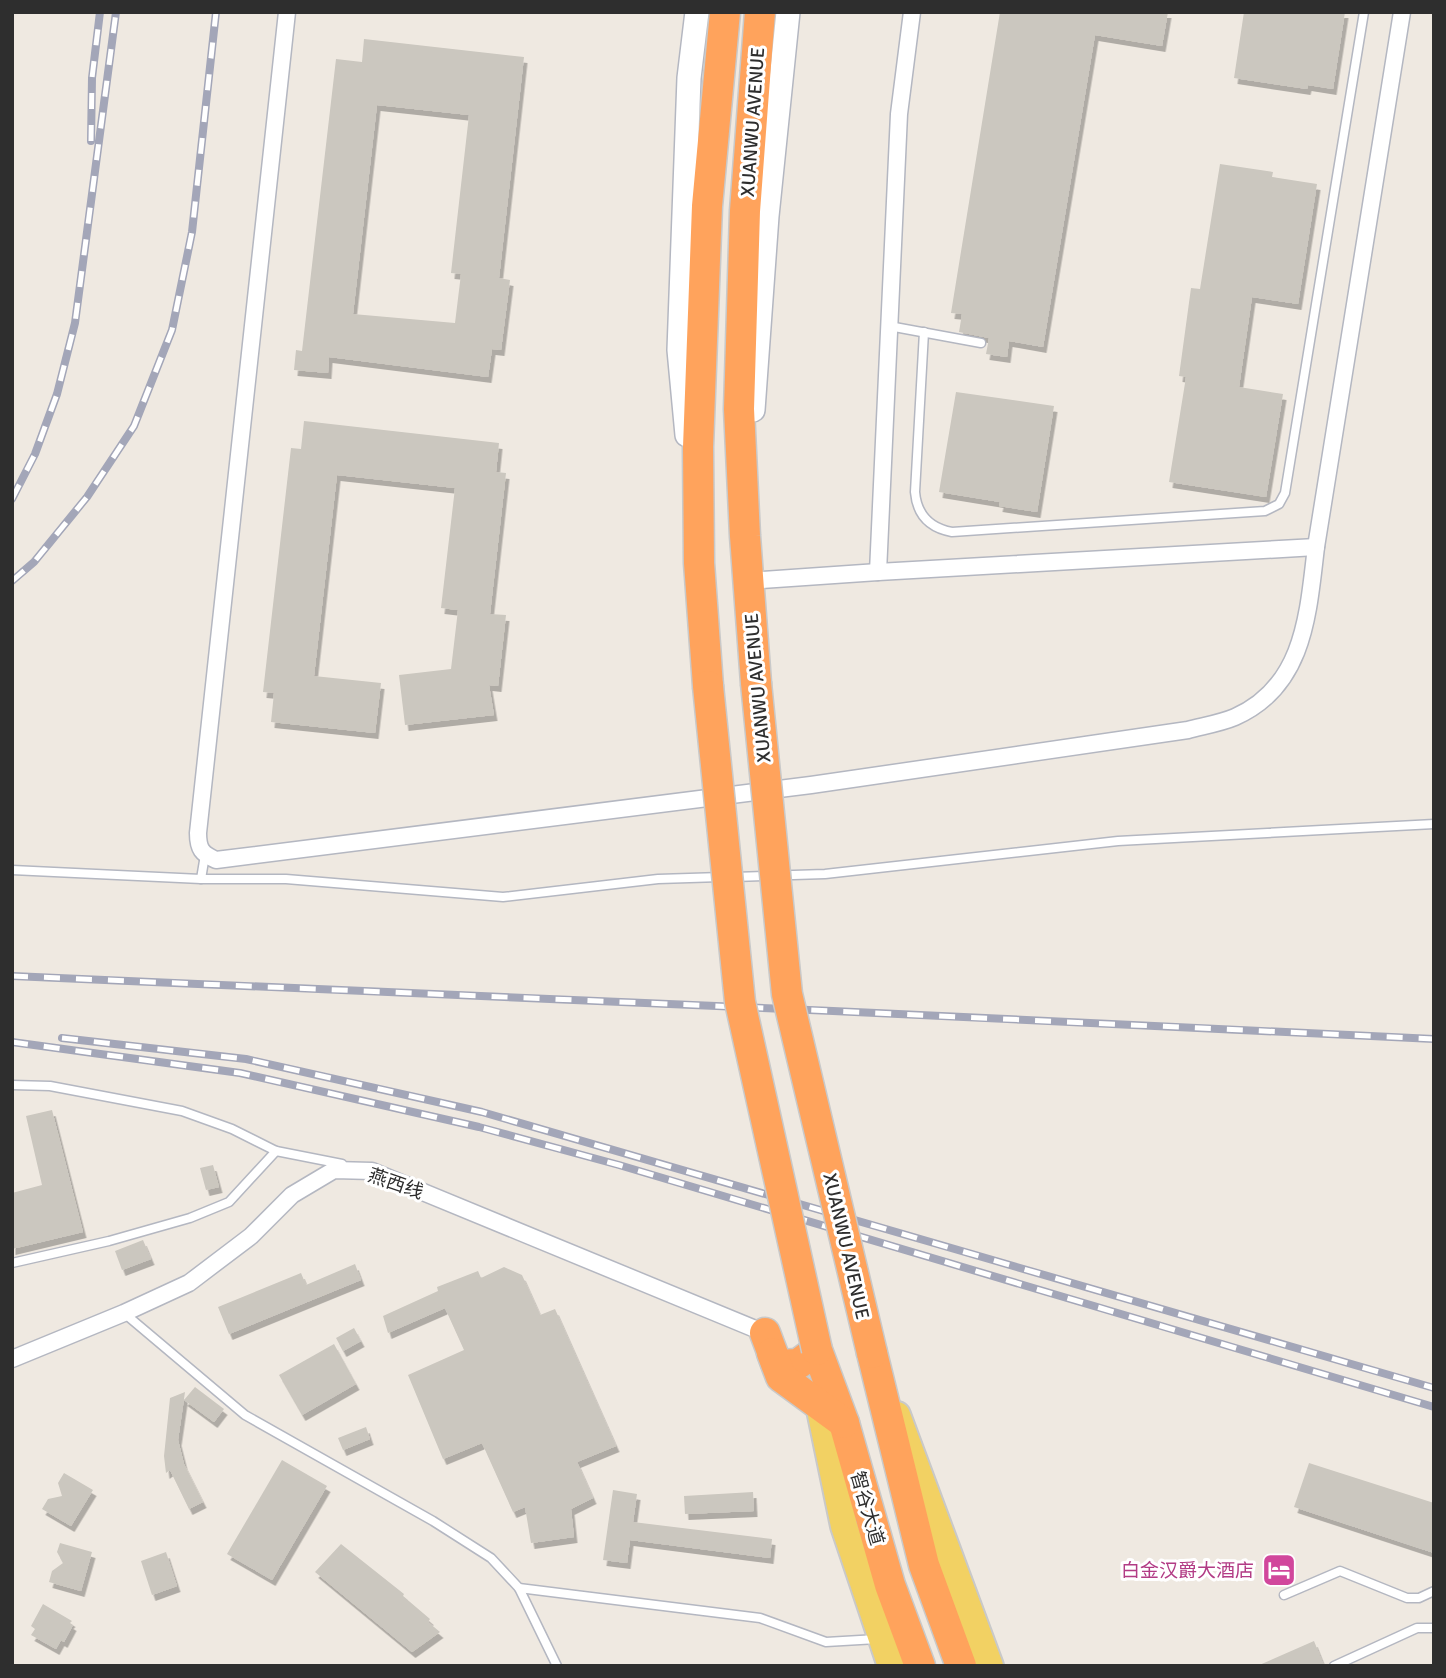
<svg xmlns="http://www.w3.org/2000/svg" width="1446" height="1678" font-family="Signika,'Noto Sans SC',sans-serif">
	<style>
		.building { fill: #cbc7bf; fill-rule: evenodd; filter: url(#shadow) }
		.lines { fill: none; stroke-linecap: round; stroke-linejoin: round }
		.lane-casing { stroke: #b4b7c1; stroke-width: 11 }
		.street-casing { stroke: #b4b7c1; stroke-width: 19 }
		.secondary-casing { stroke: #b4b7c1; stroke-width: 26 }
		.primary-casing { stroke: #c9c9c9; stroke-width: 30 }
		.highway-casing { stroke: #c9c9c9; stroke-width: 33 }
		.lane { stroke: #fff; stroke-width: 8 }
		.street { stroke: #fff; stroke-width: 16 }
		.secondary { stroke: #fff; stroke-width: 23 }
		.primary { stroke: #f2d163; stroke-width: 26 }
		.highway { stroke: #ffa35c; stroke-width: 30 }
		.rail-casing { stroke: #a3a6b8; stroke-width: 8 }
		.rail { stroke: #fff; stroke-width: 5; stroke-dasharray: 16; stroke-linecap: butt }
		.highway-bridge-casing { stroke: #c9c9c9; stroke-width: 33; stroke-linecap: butt }
		.highway-bridge { stroke: #ffa35c; stroke-width: 30 }
		.labels { text-anchor: middle; stroke-width: 6; stroke-linejoin: round; paint-order: stroke }
		.street-label { font-size: 19px; fill: #2e2e2e; stroke: #fff }
		.hotel-label { font-size: 19px; fill: #b23c85; stroke: #fff; text-anchor: end }
	</style>
	<defs>
		<filter id="shadow"><feDropShadow dx="3.5" dy="6" stdDeviation="0" flood-color="#0004"/></filter>
	</defs>
	<rect width="100%" height="100%" fill="#efe9e1"/>
	<g class="building">
		<path d="M 1000,12 L 1168,12 L 1162,46 L 1095,35 L 1043,347 L 1009,341 L 1007,357 L 986,354 L 989,338 L 959,332 L 962,314 L 951,313 Z"/>
		<path d="M 1244,12 L 1345,12 L 1333,89 L 1308,85 L 1307,89 L 1234,78 Z"/>
		<path d="M 364,39 L 524,57 L 499,278 L 510,280 L 501,350 L 492,349 L 488,377 L 329,357 L 328,373 L 294,370 L 296,350 L 302,351 L 336,59 L 362,62 ZM 377,105 L 469,115 L 451,273 L 461,274 L 455,323 L 353,314 Z"/>
		<path d="M 1220,164 L 1273,172 L 1272,177 L 1317,184 L 1298,304 L 1252,297 L 1239,387 L 1283,394 L 1266,497 L 1169,482 L 1186,377 L 1179,376 L 1191,288 L 1200,289 Z"/>
		<path d="M 956,392 L 1054,406 L 1037,512 L 999,506 L 1000,502 L 939,492 Z"/>
		<path d="M 304,421 L 499,443 L 496,472 L 506,473 L 490,614 L 506,615 L 498,686 L 489,685 L 494,715 L 405,725 L 399,675 L 451,669 L 458,610 L 441,608 L 455,488 L 337,475 L 314,676 L 381,683 L 375,733 L 271,722 L 274,693 L 263,692 L 291,448 L 301,449 Z"/>
		<path d="M 52,1110 L 83,1232 L 12,1249 L 12,1193 L 42,1185 L 26,1116 Z"/>
		<path d="M 213,1165 L 219,1187 L 206,1190 L 200,1168 Z"/>
		<path d="M 143,1240 L 151,1259 L 122,1270 L 115,1251 Z"/>
		<path d="M 355,1264 L 361,1280 L 229,1334 L 218,1307 L 301,1273 L 306,1285 Z"/>
		<path d="M 504,1267 L 522,1275 L 540,1315 L 555,1309 L 616,1446 L 577,1462 L 593,1498 L 571,1509 L 574,1537 L 531,1543 L 525,1507 L 513,1512 L 482,1443 L 443,1459 L 408,1375 L 464,1350 L 445,1308 L 388,1333 L 383,1316 L 438,1291 L 437,1287 L 478,1271 L 481,1278 Z"/>
		<path d="M 354,1328 L 361,1341 L 343,1351 L 336,1338 Z"/>
		<path d="M 334,1344 L 356,1384 L 302,1415 L 279,1375 Z"/>
		<path d="M 195,1387 L 224,1409 L 214,1422 L 184,1400 Z"/>
		<path d="M 185,1392 L 178,1440 L 184,1464 L 203,1502 L 189,1509 L 170,1470 L 166,1473 L 164,1456 L 170,1398 Z"/>
		<path d="M 366,1427 L 370,1439 L 343,1450 L 338,1438 Z"/>
		<path d="M 282,1460 L 327,1486 L 272,1580 L 227,1554 Z"/>
		<path d="M 1309,1463 L 1434,1503 L 1434,1553 L 1294,1507 Z"/>
		<path d="M 64,1473 L 93,1490 L 71,1526 L 42,1509 L 48,1499 L 62,1496 L 58,1483 Z"/>
		<path d="M 613,1490 L 637,1494 L 633,1522 L 772,1539 L 770,1558 L 630,1540 L 627,1563 L 603,1560 Z"/>
		<path d="M 753,1492 L 754,1511 L 685,1514 L 684,1496 Z"/>
		<path d="M 60,1543 L 92,1552 L 81,1591 L 49,1582 L 52,1571 L 63,1563 L 57,1552 Z"/>
		<path d="M 341,1544 L 404,1594 L 403,1596 L 430,1619 L 428,1622 L 440,1632 L 412,1652 L 315,1572 Z"/>
		<path d="M 166,1552 L 177,1586 L 152,1595 L 141,1561 Z"/>
		<path d="M 43,1604 L 72,1621 L 70,1623 L 73,1625 L 64,1642 L 61,1640 L 56,1649 L 31,1635 L 35,1629 L 31,1626 Z"/>
		<path d="M 1314,1641 L 1324,1666 L 1257,1666 Z"/>
	</g>
	<g class="lines">
		<g class="lane-casing">
			<g id="lane">
				<path d="M 889,326 L 981,343"/>
				<path d="M 924,332 L 915,492 C 917,515 930,528 952,532 L 1265,511 L 1279,504 L 1285,493 L 1364,12"/>
				<path d="M 12,870 L 201,879 L 286,879 L 503,897 L 658,879 L 721,877"/>
				<path d="M 734,877 L 825,874 L 1118,841 L 1434,824"/>
				<path d="M 201,879 L 205,855"/>
				<path d="M 12,1085 L 50,1086 L 182,1111 L 232,1129 L 276,1151 L 342,1164"/>
				<path d="M 12,1263 L 109,1241 L 190,1218 L 229,1202 L 276,1151"/>
				<path d="M 124,1313 L 245,1415 L 433,1521 L 491,1558 L 519,1588 L 760,1618 L 826,1642 L 877,1639"/>
				<path d="M 519,1588 L 557,1666"/>
				<path d="M 1284,1595 L 1340,1571 L 1407,1598 L 1419,1598 L 1434,1591"/>
				<path d="M 1334,1666 L 1417,1628 L 1434,1628"/>
			</g>
		</g>
		<g class="street-casing">
			<g id="street">
				<path d="M 287,12 L 198,833 C 198,849 202,854 216,860 L 811,785 L 1188,730 C 1203,726 1221,723 1235,717 C 1305,686 1308,613 1316,547 L 1402,12"/>
				<path d="M 878,572 L 899,114 L 912,12"/>
				<path d="M 748,581 L 878,572 L 1316,547"/>
				<path d="M 12,1359 L 124,1313 L 189,1283 L 251,1236 L 292,1195 L 334,1170 L 372,1171 L 765,1333"/>
			</g>
		</g>
		<g class="secondary-casing">
			<g id="secondary">
				<path d="M 753,410 L 767,216 L 788,12"/>
				<path d="M 687,435 L 679,350 L 689,78 L 697,12"/>
			</g>
		</g>
		<g class="primary-casing">
			<g id="primary">
				<path d="M 818,1394 L 819,1405 L 844,1526 L 891,1666"/>
				<path d="M 897,1415 L 990,1666"/>
			</g>
		</g>
		<g class="highway-casing">
			<g id="highway">
				<path d="M 756,683 L 745,536 L 739,409 L 745,211 L 760,12"/>
				<path d="M 708,686 L 699,563 L 698,447 L 707,206 L 725,12"/>
				<path d="M 765,1333 L 777,1365 L 798,1364 L 817,1350 L 844,1423 L 890,1585 L 920,1666"/>
				<path d="M 772,1353 L 781,1377 L 844,1423"/>
				<path d="M 872,1353 L 924,1565 L 961,1666"/>
			</g>
		</g>
		<use href="#lane" class="lane"/>
		<use href="#street" class="street"/>
		<use href="#secondary" class="secondary"/>
		<use href="#primary" class="primary"/>
		<use href="#highway" class="highway"/>
		<g class="rail-casing">
			<g id="rail">
				<path d="M 91,141 L 92,78 L 100,12"/>
				<path d="M 12,499 L 35,454 L 57,394 L 75,323 L 116,12"/>
				<path d="M 12,581 L 34,562 L 87,497 L 134,426 L 172,330 L 192,232 L 216,12"/>
				<path d="M 12,976 L 833,1011 L 1434,1039"/>
				<path d="M 62,1038 L 246,1059 L 482,1112 L 1434,1388"/>
				<path d="M 12,1042 L 240,1073 L 479,1127 L 619,1165 L 1434,1407"/>
			</g>
		</g>
		<use href="#rail" class="rail"/>
		<g class="highway-bridge-casing">
			<g id="highway-bridge">
				<path d="M 756,683 L 787,994 L 872,1353"/>
				<path d="M 708,686 L 740,1002 L 817,1350"/>
			</g>
		</g>
		<use href="#highway-bridge" class="highway-bridge"/>
	</g>
	<defs>
		<g id="hotel-square" transform="scale(1.75)"><rect x="-9" y="-9" width="18" height="18" rx="4" fill="#d1479c" stroke="#fff"/><path d="M-6-4.5h1.5V1H6V5H4.5V3h-9V5H-6ZM-4 0a1.8 1.8 0 1 1 3.6 0ZM.5 0V-2.5h3Q6-2.5 6 0Z" fill="#fff"/></g>
	</defs>
	<g fill-rule="evenodd">
		<use href="#hotel-square" x="1279" y="1570"/>
	</g>
	<g class="labels">
		<g class="street-label">
			<text transform="translate(752 122) rotate(-86)" y="7">XUANWU AVENUE</text>
			<text transform="translate(757 688) rotate(-95)" y="7">XUANWU AVENUE</text>
			<text transform="translate(396 1183) rotate(19)" y="7">燕西线</text>
			<text transform="translate(847 1246) rotate(77)" y="7">XUANWU AVENUE</text>
			<text transform="translate(868 1508) rotate(74)" y="7">智谷大道</text>
		</g>
		<g class="hotel-label">
			<text x="1254" y="1577">白金汉爵大酒店</text>
		</g>
	</g>
	<rect width="1446" height="1678" fill="none" stroke="#2e2e2e" stroke-width="28"/>
</svg>
